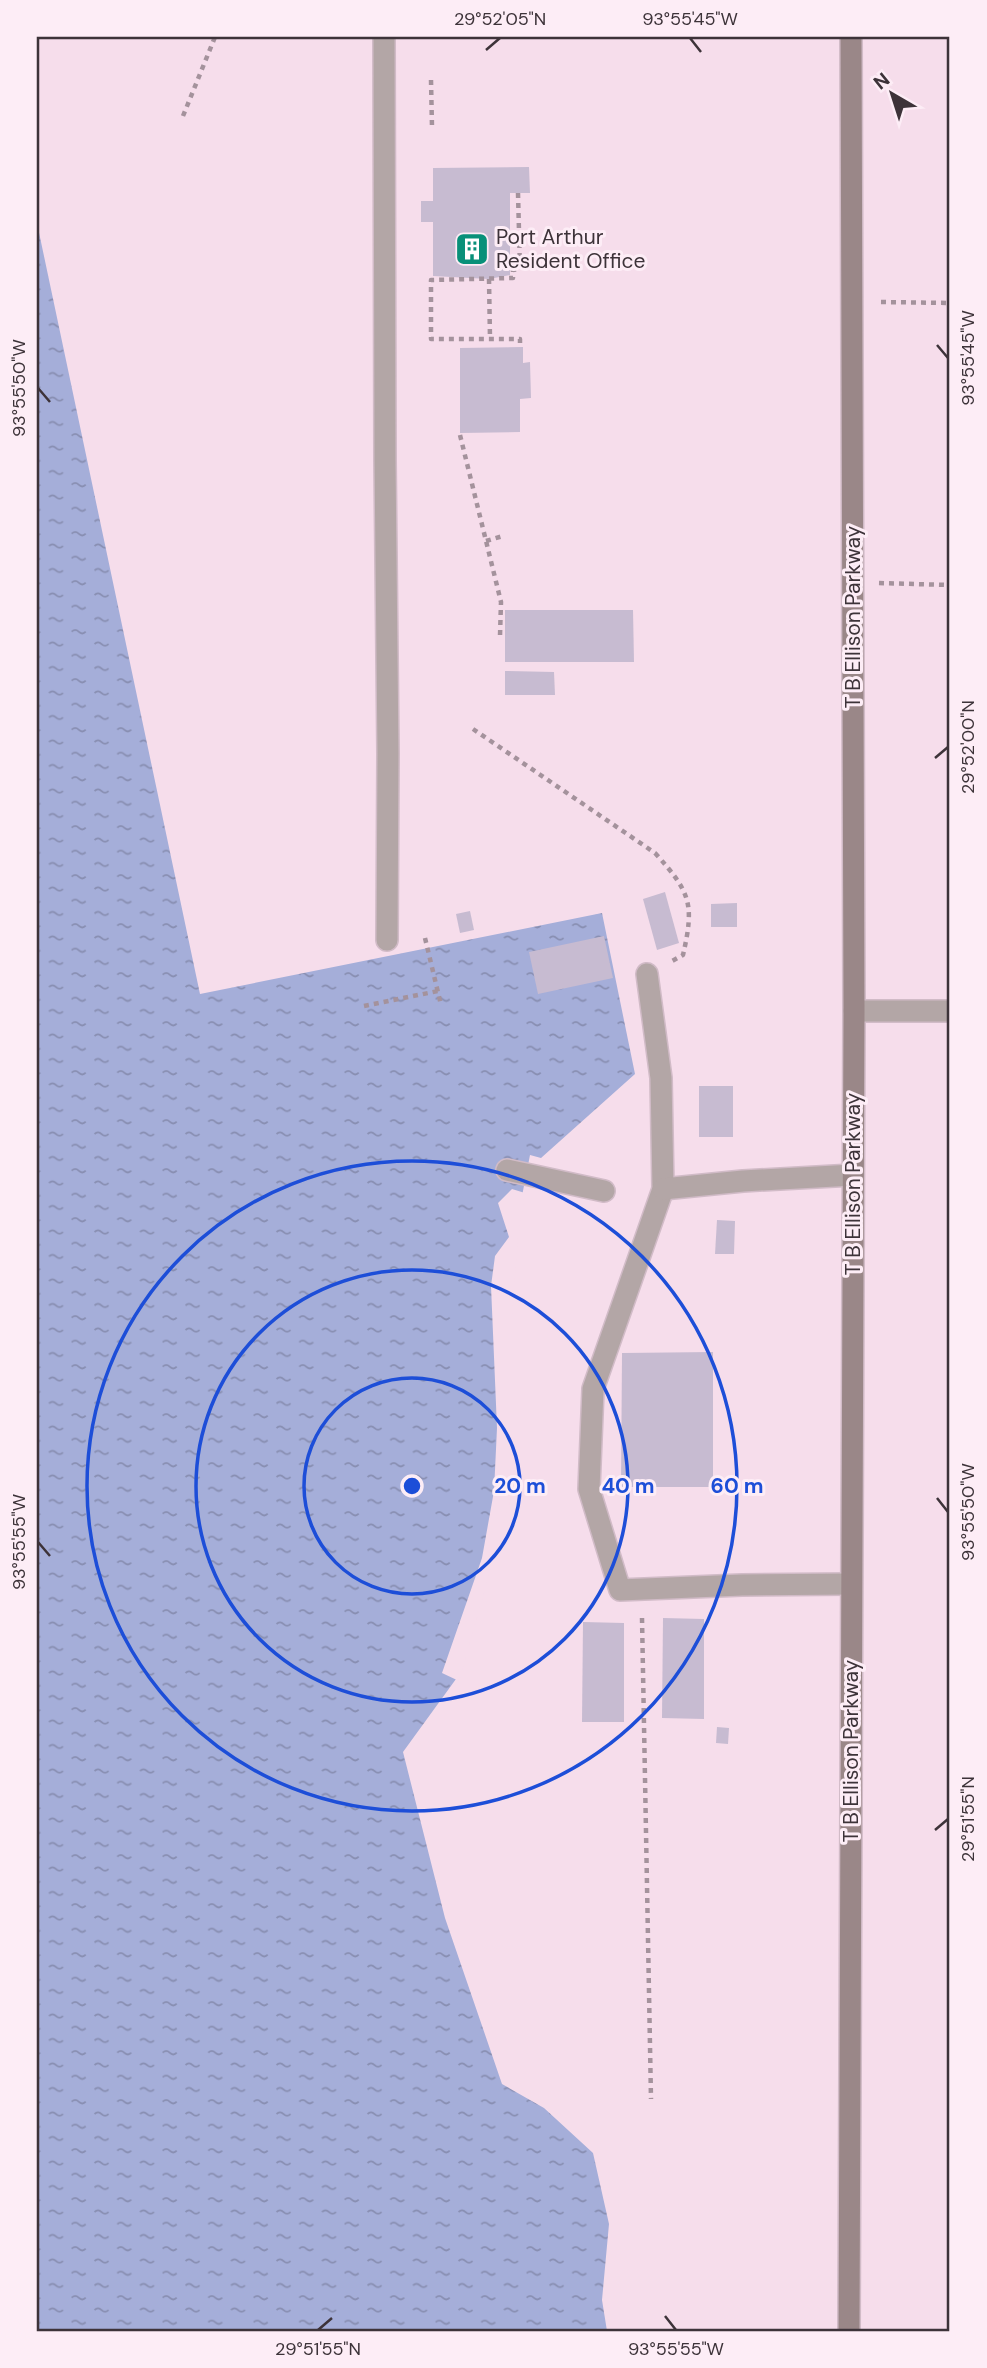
<svg xmlns="http://www.w3.org/2000/svg" width="987" height="2368" font-family="'DM Sans',sans-serif">
	<style>
		.water { fill: url(#water-ripples) }
		.pier { fill: #f6ddeb }
		.building { fill: #c7bbd1 }
		.lines { fill: none; stroke-linecap: round; stroke-linejoin: round }
		.lane-casing { stroke: #d1bbc7; stroke-width: 24 }
		.secondary-casing { stroke: #d1bbc7; stroke-width: 24 }
		.path { stroke: #a4929c; stroke-width: 4.5; stroke-dasharray: 5 5; stroke-linecap: butt }
		.lane { stroke: #b3a6a6; stroke-width: 21 }
		.secondary { stroke: #9a8788; stroke-width: 21 }
		.ticks { fill: none; stroke: #3d3339; stroke-width: 2.5 }
		.ring { fill: none; stroke: #1d4ed8; stroke-width: 3.5 }
		.labels { text-anchor: middle; stroke-width: 6; stroke-linejoin: round; paint-order: stroke }
		.poi-label { font-size: 21px; fill: #3d3339; stroke: #fdedf6; text-anchor: start }
		.street-label { font-size: 21px; fill: #3d3339; stroke: #fdedf6 }
		.centre { fill: #1d4ed8; stroke: #fdedf6; stroke-width: 3.5 }
		.ring-label { font-size: 21px; text-anchor: middle; font-weight: bold; fill: #1d4ed8; stroke: #fdedf6; stroke-width: 6; stroke-linejoin: round; paint-order: stroke }
		.neatline { fill: none; stroke: #3d3339; stroke-width: 2.5 }
		.ticks-label { font-size: 18px; text-anchor: middle; fill: #3d3339 }
	</style>
	<defs>
		<pattern id="water-ripples" width="26" height="14" patternUnits="userSpaceOnUse" patternTransform="scale(1.75)"><rect width="26" height="14" fill="#a5aed9"/><path d="M2 4q2-2 4 0t4 0M15 11q2-2 4 0t4 0" fill="none" stroke="#888eb1"/></pattern>
	</defs>
	<rect width="100%" height="100%" fill="#f6ddeb"/>
	<path class="water" d="M 37,223 L 200,994 L 602,913 L 635,1074 L 541,1158 L 530,1155 L 514,1237 L 508,1317 L 509,1494 L 456,1679 L 403,1752 L 445,1918 L 502,2084 L 544,2108 L 593,2153 L 609,2224 L 602,2300 L 607,2331 L 37,2331 Z"/>
	<path class="pier" d="M 512,1189 L 525,1193 L 518,1237 L 512,1317 L 512,1494 L 459,1681 L 442,1673 L 482,1558 L 494,1491 L 497,1428 L 491,1286 L 495,1256 L 509,1237 L 498,1203 Z"/>
	<g class="building">
		<path d="M 529,167 L 530,193 L 510,193 L 510,275 L 489,279 L 433,276 L 433,222 L 421,222 L 421,201 L 433,201 L 433,168 Z"/>
		<path d="M 523,347 L 523,363 L 530,362 L 531,398 L 520,399 L 520,432 L 460,433 L 460,348 Z"/>
		<path d="M 505,610 L 633,610 L 634,662 L 505,662 Z"/>
		<path d="M 505,671 L 554,672 L 555,695 L 505,695 Z"/>
		<path d="M 665,892 L 679,943 L 657,950 L 643,899 Z"/>
		<path d="M 737,903 L 737,927 L 711,927 L 711,904 Z"/>
		<path d="M 470,911 L 474,930 L 460,933 L 456,914 Z"/>
		<path d="M 604,936 L 613,978 L 538,994 L 529,952 Z"/>
		<rect x="699" y="1086" width="34" height="51"/>
		<path d="M 717,1220 L 735,1221 L 734,1254 L 715,1254 Z"/>
		<path d="M 713,1352 L 713,1487 L 621,1487 L 622,1353 Z"/>
		<path d="M 663,1618 L 704,1619 L 704,1719 L 662,1718 Z"/>
		<path d="M 583,1622 L 624,1623 L 624,1722 L 582,1722 Z"/>
		<path d="M 717,1727 L 729,1728 L 728,1744 L 716,1743 Z"/>
	</g>
	<g class="lines">
		<g class="lane-casing">
			<g id="lane">
				<path d="M 384,37 L 385,460 L 388,753 L 387,940"/>
				<path d="M 647,974 L 661,1078 L 663,1189 L 593,1389 L 589,1489 L 620,1590 L 742,1585 L 851,1584"/>
				<path d="M 854,1011 L 950,1011"/>
				<path d="M 507,1170 L 604,1191"/>
				<path d="M 663,1189 L 743,1181 L 853,1175"/>
			</g>
		</g>
		<g class="secondary-casing">
			<path id="secondary" d="M 849,2331 L 854,1011 L 851,37"/>
		</g>
		<g class="path">
			<path d="M 431,80 L 432,127"/>
			<path d="M 183,116 L 215,37"/>
			<path d="M 518,193 L 520,269 L 513,270 L 513,278 L 431,280 L 431,339 L 520,339 L 520,347"/>
			<path d="M 489,279 L 490,339"/>
			<path d="M 881,302 L 950,303"/>
			<path d="M 460,435 L 501,602 L 500,636"/>
			<path d="M 486,541 L 503,536"/>
			<path d="M 879,583 L 950,585"/>
			<path d="M 473,729 L 655,853 C 690,892 695,903 683,955 L 672,961"/>
			<path d="M 425,938 L 441,1005"/>
			<path d="M 364,1006 L 438,991"/>
			<path d="M 642,1618 L 651,2099"/>
		</g>
		<use href="#lane" class="lane"/>
		<use href="#secondary" class="secondary"/>
	</g>
	<path class="ticks" d="M 690,38 L 701,52M 486,50 L 500,38M 937,345 L 948,358M 38,388 L 50,402M 935,758 L 948,747M 937,1498 L 948,1512M 38,1542 L 50,1556M 935,1830 L 948,1819M 665,2316 L 676,2330M 318,2330 L 332,2318"/>
	<g class="ring">
		<circle cx="412" cy="1486" r="108"/>
		<circle cx="412" cy="1486" r="216"/>
		<circle cx="412" cy="1486" r="325"/>
	</g>
	<defs>
		<g id="building-square" transform="scale(1.75)"><rect x="-9" y="-9" width="18" height="18" rx="4" fill="#089079" stroke="#fdedf6"/><path d="M-4-6H4V6H1V3H-1V6H-4ZM-2.5-4.3h1.7v1.8h-1.7ZM.8-4.3h1.7v1.8H.8ZM-2.5-1h1.7V.8h-1.7ZM.8-1h1.7V.8H.8Z" fill="#fff"/></g>
	</defs>
	<g fill-rule="evenodd">
		<use href="#building-square" x="472" y="249"/>
	</g>
	<g class="labels">
		<g class="poi-label">
			<text x="496" y="244">Port Arthur<tspan x="496" dy="24">Resident Office</tspan></text>
		</g>
		<g class="street-label">
			<text transform="translate(853 617) rotate(-90)" y="7">T B Ellison Parkway</text>
			<text transform="translate(853 1184) rotate(-90)" y="7">T B Ellison Parkway</text>
			<text transform="translate(851 1751) rotate(-90)" y="7">T B Ellison Parkway</text>
		</g>
	</g>
	<circle cx="412" cy="1486" r="10" class="centre"/>
	<g class="ring-label">
		<text x="520" y="1493">20 m</text>
		<text x="628" y="1493">40 m</text>
		<text x="737" y="1493">60 m</text>
	</g>
	<rect width="987" height="2368" fill="none" stroke="#fdedf6" stroke-width="77"/>
	<g transform="translate(892 94) rotate(321)" stroke="#fdedf6" stroke-width="5" paint-order="stroke">
	<path d="M0-5L12 26L0 18L-12 26Z" fill="#3d3339"/>
	<text y="-10" font-size="19" font-weight="bold" text-anchor="middle" fill="#3d3339">N</text>
	</g>
	<rect x="38" y="38" width="910" height="2292" class="neatline"/>
	<g class="ticks-label">
		<text x="500" y="25">29°52'05"N</text>
		<text x="690" y="25">93°55'45"W</text>
		<text transform="translate(968 358) rotate(-90)" y="6">93°55'45"W</text>
		<text transform="translate(19 388) rotate(-90)" y="6">93°55'50"W</text>
		<text transform="translate(968 747) rotate(-90)" y="6">29°52'00"N</text>
		<text transform="translate(968 1512) rotate(-90)" y="6">93°55'50"W</text>
		<text transform="translate(19 1542) rotate(-90)" y="6">93°55'55"W</text>
		<text transform="translate(968 1819) rotate(-90)" y="6">29°51'55"N</text>
		<text x="318" y="2355">29°51'55"N</text>
		<text x="676" y="2355">93°55'55"W</text>
	</g>
</svg>
